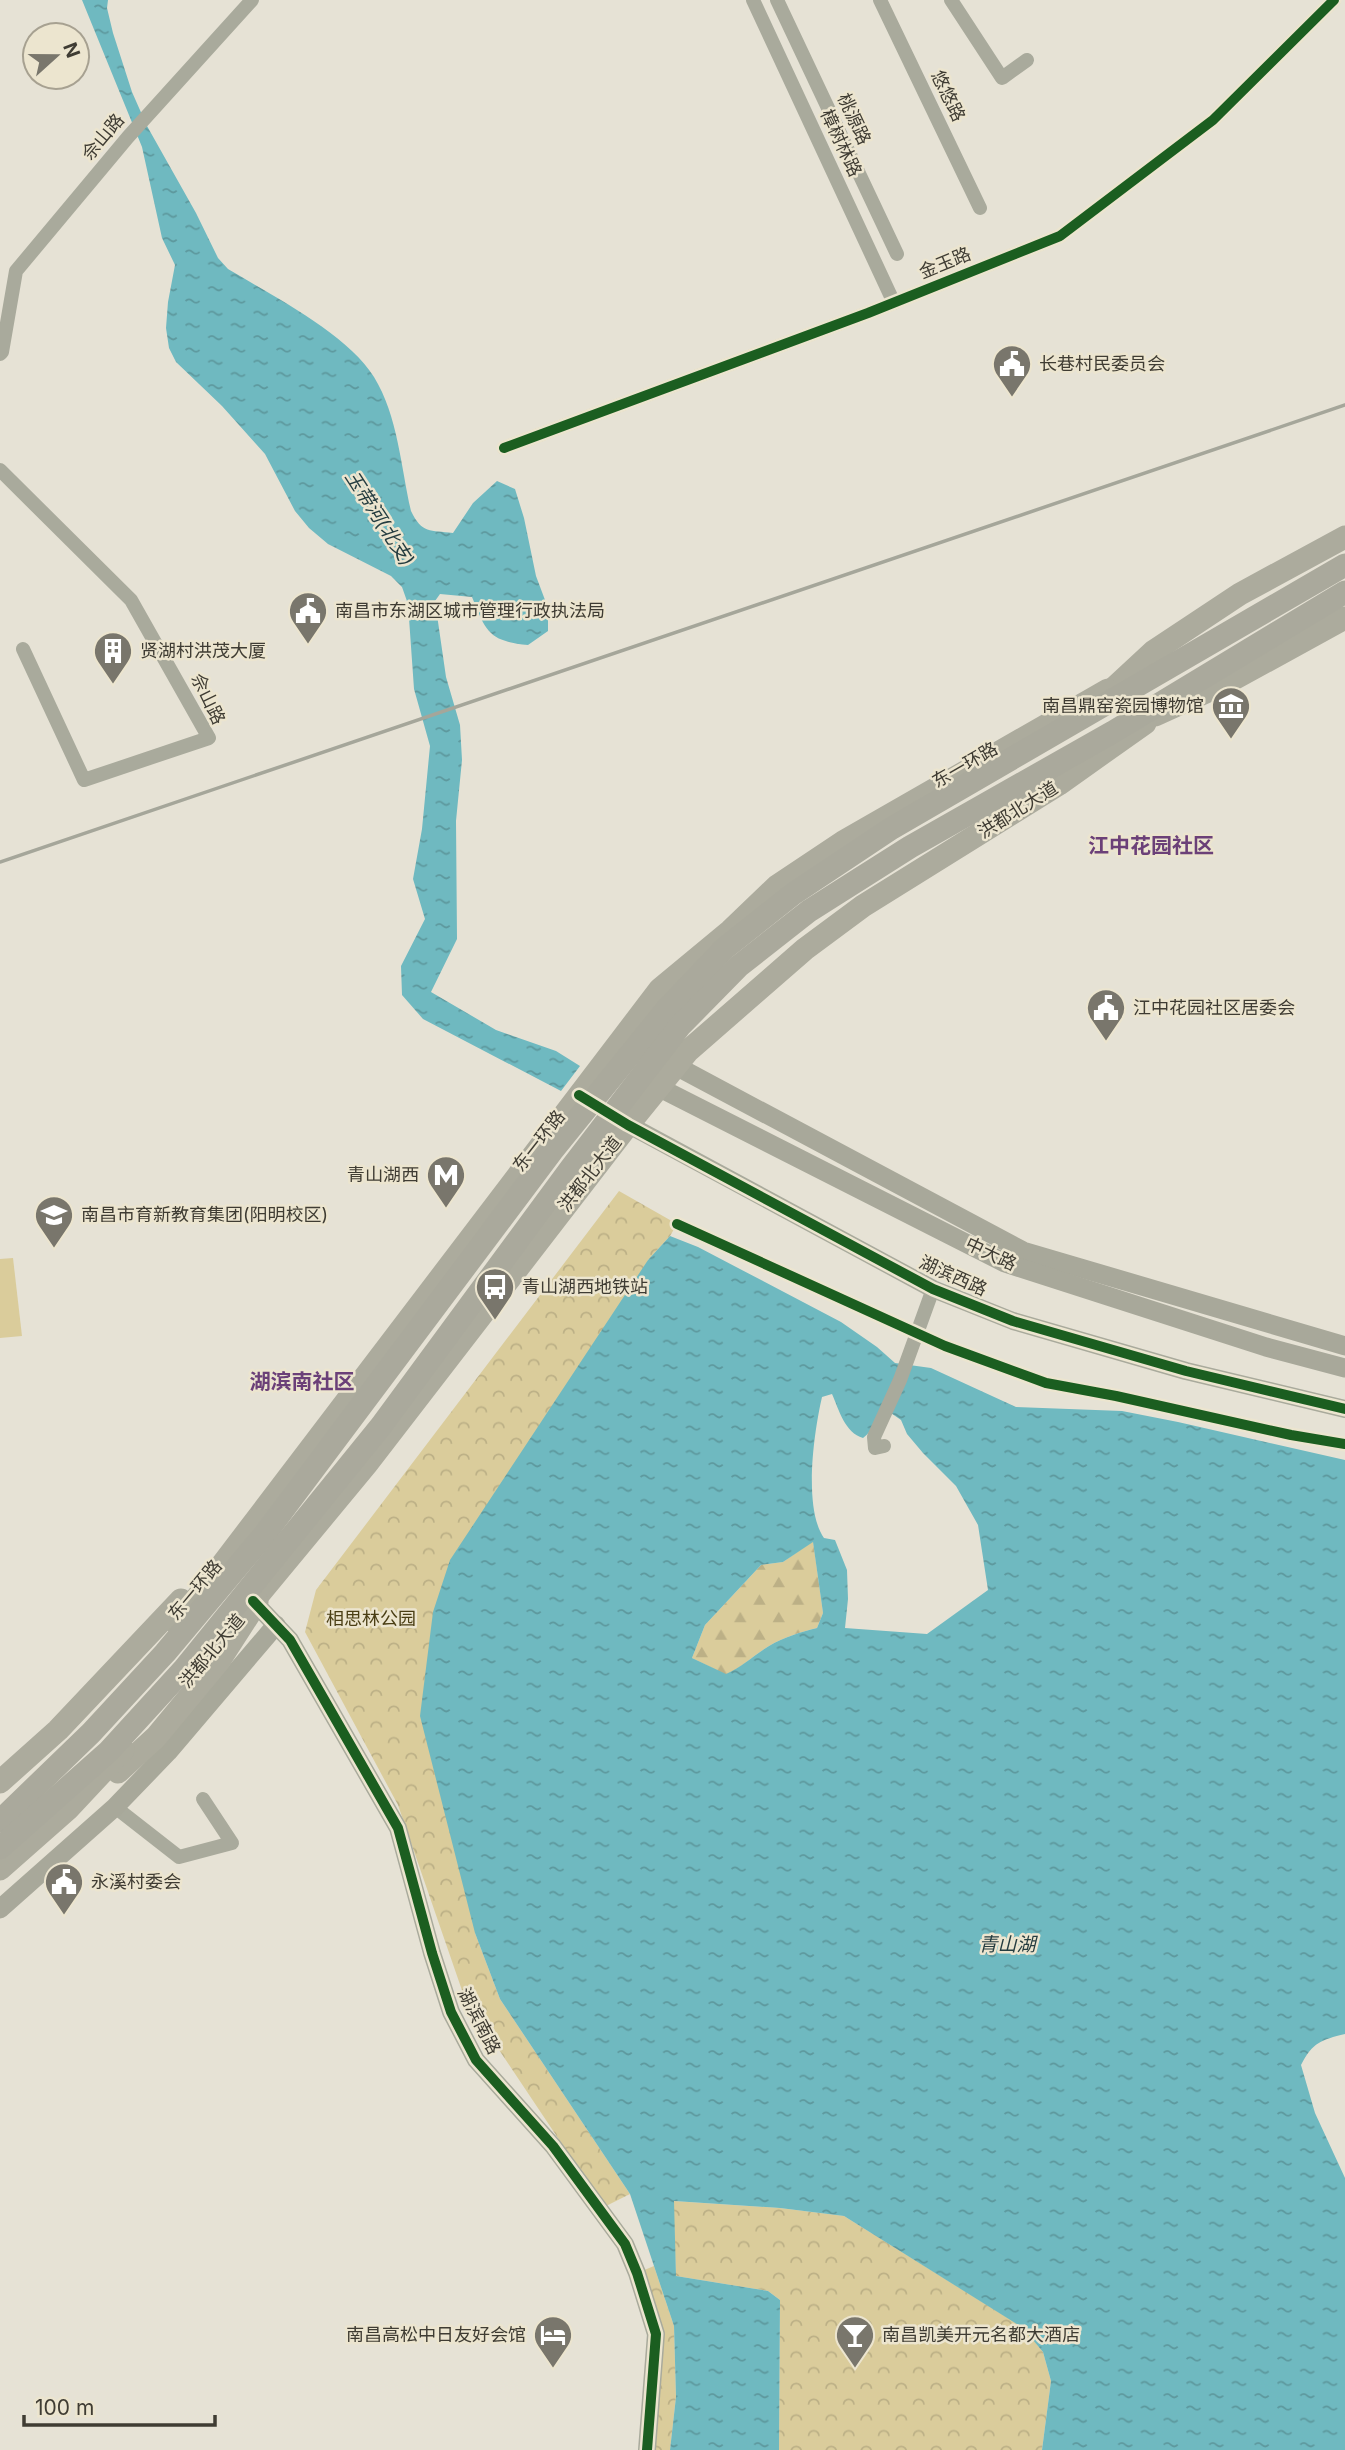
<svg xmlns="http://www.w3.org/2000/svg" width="1345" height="2450" font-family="Inter,'Noto Sans SC',sans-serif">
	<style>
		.forest { fill: url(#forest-firs) }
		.park { fill: url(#park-crowns) }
		.pitch { fill: #dacc9b }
		.water { fill: url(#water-ripples); fill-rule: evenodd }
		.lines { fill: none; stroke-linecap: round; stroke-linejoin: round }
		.minor { stroke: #a9aa9c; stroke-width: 14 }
		.tertiary { stroke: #a9aa9c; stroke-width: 18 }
		.secondary { stroke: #a8a89a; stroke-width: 19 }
		.primary { stroke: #acab9d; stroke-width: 23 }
		.trunk { stroke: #aaa99c; stroke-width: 23 }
		.rail { stroke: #a5a69a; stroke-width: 3.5 }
		.cycleway-casing { stroke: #ece5cf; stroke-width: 15 }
		.cycleway { stroke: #1b5e20; stroke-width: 10 }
		.labels { text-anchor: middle; stroke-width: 5; stroke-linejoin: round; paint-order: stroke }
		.street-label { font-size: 18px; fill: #3f3c33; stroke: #ece5cf }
		.poi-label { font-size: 18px; fill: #3f3c33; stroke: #ece5cf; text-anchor: start }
		.park-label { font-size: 18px; fill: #4a3e14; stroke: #ece5cf }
		.water-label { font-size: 19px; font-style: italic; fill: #253d40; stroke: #ece5cf }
		.quarter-label { font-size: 21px; font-weight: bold; fill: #6b4078; stroke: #ece5cf }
	</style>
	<defs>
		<pattern id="forest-firs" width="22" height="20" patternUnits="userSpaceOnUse" patternTransform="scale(1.75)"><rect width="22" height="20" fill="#dacc9b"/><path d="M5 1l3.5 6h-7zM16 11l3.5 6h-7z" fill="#bcb086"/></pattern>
		<pattern id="park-crowns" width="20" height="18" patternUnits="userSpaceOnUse" patternTransform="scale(1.75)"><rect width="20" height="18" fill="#dacc9b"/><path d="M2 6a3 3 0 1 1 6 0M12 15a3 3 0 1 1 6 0" fill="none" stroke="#bcb086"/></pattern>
		<pattern id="water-ripples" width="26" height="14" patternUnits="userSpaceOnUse" patternTransform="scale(1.75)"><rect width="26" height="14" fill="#6fb9c0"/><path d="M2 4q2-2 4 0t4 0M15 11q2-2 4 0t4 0" fill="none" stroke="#5d989d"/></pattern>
	</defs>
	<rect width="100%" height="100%" fill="#e6e2d5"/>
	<path class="forest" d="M 813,1541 L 823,1613 L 817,1628 C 801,1632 784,1637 769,1646 C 754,1655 742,1667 726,1675 L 692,1658 L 705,1625 L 761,1565 L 783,1562 Z"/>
	<g class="park">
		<path d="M 619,1191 L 677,1224 L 670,1236 L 648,1260 L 475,1933 L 500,1999 L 630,2194 L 604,2207 L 465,1999 L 398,1805 L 305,1632 L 316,1590 Z"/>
		<path d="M 673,2201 L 780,2208 L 844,2216 L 1024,2328 L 1043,2352 L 1051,2381 L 1042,2450 L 779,2450 L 780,2300 L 768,2291 L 676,2276 Z"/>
		<path d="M 654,2266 L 674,2326 L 676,2397 L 670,2450 L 647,2450 L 656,2334 L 637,2273 Z"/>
	</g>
	<path class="pitch" d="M 13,1258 L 22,1336 L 0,1338 L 0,1259 Z"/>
	<g class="water">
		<path d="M 82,0 L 108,0 L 107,8 L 113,33 L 132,92 L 147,126 L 196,213 L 218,258 L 228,269 C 271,295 348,334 374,377 C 398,416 401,468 411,511 C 422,534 430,530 453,533 L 473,503 L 497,481 L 515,489 L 524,518 L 536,576 L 548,608 L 548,631 L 528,645 C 488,641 486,631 472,597 L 440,594 L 435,601 L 446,677 L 460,725 L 462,760 L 456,821 L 457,939 L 431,992 L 496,1030 L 556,1051 L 580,1066 L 561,1091 L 423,1019 L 402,995 L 401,966 L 425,919 L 413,879 L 422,829 L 430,746 L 414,689 L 408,604 L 402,587 L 391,576 L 328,544 L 309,528 L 295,511 L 265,454 L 222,406 L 176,362 L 169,348 L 166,328 L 168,302 L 175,265 L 162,238 L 142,147 Z"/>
		<path d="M 670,1236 L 698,1247 L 841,1322 L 877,1347 L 895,1363 L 931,1368 L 1016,1407 L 1122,1411 L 1178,1422 L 1345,1460 L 1345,2034 C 1321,2040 1313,2042 1301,2065 L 1315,2113 L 1345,2178 L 1345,2450 L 1042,2450 L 1051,2381 L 1043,2352 L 1023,2328 L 844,2216 L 780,2208 L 674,2201 L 676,2276 L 768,2291 L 780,2300 L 779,2450 L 670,2450 L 676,2397 L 674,2326 L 630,2194 L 500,1999 L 475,1933 L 420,1716 L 433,1612 L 450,1560 L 648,1260 ZM 832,1394 C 839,1410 845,1433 863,1438 C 872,1431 879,1419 888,1411 L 901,1420 L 907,1434 L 923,1453 L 956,1486 L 978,1525 L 988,1590 L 927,1634 L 845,1628 L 848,1599 L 847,1570 L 835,1540 L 824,1538 C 803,1508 814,1432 822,1397 ZM 813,1542 L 823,1613 L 817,1628 C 801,1632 784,1637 769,1646 C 754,1655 742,1667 726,1674 L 692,1658 L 705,1625 L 761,1565 L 783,1562 Z"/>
	</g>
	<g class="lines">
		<g class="minor">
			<path d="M 753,0 L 894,303"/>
			<path d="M 777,0 L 897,254"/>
			<path d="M 880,0 L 980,208"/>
			<path d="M 951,0 L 1002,78 L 1027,60"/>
			<path d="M 0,354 L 2,352 L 16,271 L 128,137 L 252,0"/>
			<path d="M 504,448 L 868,313 L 1060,236 L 1213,120 L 1334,0"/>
			<path d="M 0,470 L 131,600 L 209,738 L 84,780 L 23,649"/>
			<path d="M 884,1446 L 875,1448 L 874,1437 L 900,1380 L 933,1289"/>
			<path d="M 115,1807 L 179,1857 L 232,1843 L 203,1799"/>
		</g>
		<g class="tertiary">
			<path d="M 618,1119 L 933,1289 L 1013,1321 L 1186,1371 L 1345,1409"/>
			<path d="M 253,1601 L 290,1640 L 398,1828 L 432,1953 L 451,2012 L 476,2060 L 553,2146 L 625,2244 L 637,2273 L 656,2334 L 647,2450"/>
		</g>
		<g class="secondary">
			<path d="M 676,1066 L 1023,1251 L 1345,1346"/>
			<path d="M 658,1087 L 1005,1263 L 1266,1347 L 1345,1368"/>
			<path d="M 0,1909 L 115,1807 L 168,1752 L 276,1625"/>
		</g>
		<g class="primary">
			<path d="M 1099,702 L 1154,651 L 1240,594 L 1345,537"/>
			<path d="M 1155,715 L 1230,681 L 1345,618"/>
			<path d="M 245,1611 L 366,1465 L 628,1125 L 688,1051 L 805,949 L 863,906 L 1059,784 L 1145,723"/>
			<path d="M 177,1624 L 660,989 L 730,931 L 777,886 L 843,842 L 1108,690"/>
			<path d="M 118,1772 L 156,1737 L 219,1661 L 257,1602"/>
			<path d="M 0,1782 L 58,1730 L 181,1600"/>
			<path d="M 0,1869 L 68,1809 L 123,1750"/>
		</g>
		<g class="trunk">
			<path d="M 0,1821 L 91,1733 L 165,1653 L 265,1534 L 552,1151 L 666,1010 L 725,948 L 793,894 L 892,828 L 1345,565"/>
			<path d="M 0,1848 L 109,1751 L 184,1669 L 381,1426 L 571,1168 L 680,1026 L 739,966 L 809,911 L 910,847 L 1113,732 L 1345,592"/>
		</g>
		<path class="rail" d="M 0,862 L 1345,405"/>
		<g class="cycleway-casing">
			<g id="cycleway">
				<path d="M 504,448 L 868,313 L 1060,236 L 1213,120 L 1334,0"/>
				<path d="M 579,1095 L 628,1125 L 933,1289 L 1013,1321 L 1186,1371 L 1345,1409"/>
				<path d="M 677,1224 L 945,1346 L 1046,1383 L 1116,1396 L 1291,1435 L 1345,1444"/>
				<path d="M 253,1601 L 290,1640 L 398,1828 L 432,1953 L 451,2012 L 476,2060 L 553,2146 L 625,2244 L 637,2273 L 656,2334 L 647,2450"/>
			</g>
		</g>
		<use href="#cycleway" class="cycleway"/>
	</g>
	<defs>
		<g id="civic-pin" transform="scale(2.0125)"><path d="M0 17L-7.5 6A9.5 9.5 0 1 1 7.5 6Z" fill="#79766c" stroke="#ece5cf"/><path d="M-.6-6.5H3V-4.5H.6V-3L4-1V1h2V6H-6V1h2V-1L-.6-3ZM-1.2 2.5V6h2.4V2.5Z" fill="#fff"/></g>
		<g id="building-pin" transform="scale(2.0125)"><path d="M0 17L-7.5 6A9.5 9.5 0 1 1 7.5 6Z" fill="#79766c" stroke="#ece5cf"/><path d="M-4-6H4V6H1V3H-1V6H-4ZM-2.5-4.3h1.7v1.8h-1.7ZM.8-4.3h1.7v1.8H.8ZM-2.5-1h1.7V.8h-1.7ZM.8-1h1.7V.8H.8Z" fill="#fff"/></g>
		<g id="museum-pin" transform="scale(2.0125)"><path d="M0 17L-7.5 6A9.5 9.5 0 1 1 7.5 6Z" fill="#79766c" stroke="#ece5cf"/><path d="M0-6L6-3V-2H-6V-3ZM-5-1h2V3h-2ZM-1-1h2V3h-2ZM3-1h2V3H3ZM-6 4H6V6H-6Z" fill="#fff"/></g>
		<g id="metro-pin" transform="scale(2.0125)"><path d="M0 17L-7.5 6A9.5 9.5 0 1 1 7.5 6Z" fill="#79766c" stroke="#ece5cf"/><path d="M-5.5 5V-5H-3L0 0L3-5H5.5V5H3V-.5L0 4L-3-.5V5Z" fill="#fff"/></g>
		<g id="school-pin" transform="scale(2.0125)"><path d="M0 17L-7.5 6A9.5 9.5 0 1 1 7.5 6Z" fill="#79766c" stroke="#ece5cf"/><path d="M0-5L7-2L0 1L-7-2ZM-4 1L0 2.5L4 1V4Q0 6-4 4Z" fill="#fff"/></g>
		<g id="bus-pin" transform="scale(2.0125)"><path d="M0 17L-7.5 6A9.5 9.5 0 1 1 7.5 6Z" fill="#79766c" stroke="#ece5cf"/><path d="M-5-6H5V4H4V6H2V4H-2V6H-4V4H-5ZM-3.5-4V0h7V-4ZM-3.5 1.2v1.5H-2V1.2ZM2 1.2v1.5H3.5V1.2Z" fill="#fff"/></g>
		<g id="hotel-pin" transform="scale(2.0125)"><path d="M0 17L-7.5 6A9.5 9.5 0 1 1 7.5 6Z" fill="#79766c" stroke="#ece5cf"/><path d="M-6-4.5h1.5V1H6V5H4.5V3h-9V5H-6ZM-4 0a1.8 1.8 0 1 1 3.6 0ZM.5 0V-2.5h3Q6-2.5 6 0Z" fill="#fff"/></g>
		<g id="bar-pin" transform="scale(2.0125)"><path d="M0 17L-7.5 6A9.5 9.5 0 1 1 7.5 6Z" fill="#79766c" stroke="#ece5cf"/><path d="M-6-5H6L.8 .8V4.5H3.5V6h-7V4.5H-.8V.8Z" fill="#fff"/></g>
	</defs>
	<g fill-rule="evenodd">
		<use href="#civic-pin" x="1012" y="364"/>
		<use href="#civic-pin" x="308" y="611"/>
		<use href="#building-pin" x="113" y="651"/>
		<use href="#museum-pin" x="1231" y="706"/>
		<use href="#civic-pin" x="1106" y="1008"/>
		<use href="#metro-pin" x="446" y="1175"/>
		<use href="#school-pin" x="54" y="1215"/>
		<use href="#bus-pin" x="495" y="1287"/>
		<use href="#civic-pin" x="64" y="1882"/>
		<use href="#hotel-pin" x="553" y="2335"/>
		<use href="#bar-pin" x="855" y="2335"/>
	</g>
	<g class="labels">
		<g class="street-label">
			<text transform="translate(948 96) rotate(64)" y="6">悠悠路</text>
			<text transform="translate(854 119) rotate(65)" y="6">桃源路</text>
			<text transform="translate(103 137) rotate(-50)" y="6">佘山路</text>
			<text transform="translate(841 143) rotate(65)" y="6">樟树林路</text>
			<text transform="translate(945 263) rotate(-22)" y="6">金玉路</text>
			<text transform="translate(208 699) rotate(64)" y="6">佘山路</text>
			<text transform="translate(965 765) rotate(-30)" y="6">东一环路</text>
			<text transform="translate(1018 810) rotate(-32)" y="6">洪都北大道</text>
			<text transform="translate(539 1141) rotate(-52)" y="6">东一环路</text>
			<text transform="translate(590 1174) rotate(-52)" y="6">洪都北大道</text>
			<text transform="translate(991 1254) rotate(25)" y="6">中大路</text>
			<text transform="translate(953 1276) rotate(24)" y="6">湖滨西路</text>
			<text transform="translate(195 1590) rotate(-50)" y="6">东一环路</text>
			<text transform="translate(212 1651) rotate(-50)" y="6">洪都北大道</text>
			<text transform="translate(479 2021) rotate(63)" y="6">湖滨南路</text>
		</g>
		<g class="poi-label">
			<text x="1039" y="370">长巷村民委员会</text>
			<text x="335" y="617">南昌市东湖区城市管理行政执法局</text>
			<text x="140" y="657">贤湖村洪茂大厦</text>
			<text x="1204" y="712" text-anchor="end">南昌鼎窑瓷园博物馆</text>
			<text x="1133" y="1014">江中花园社区居委会</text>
			<text x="419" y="1181" text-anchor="end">青山湖西</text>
			<text x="81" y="1221">南昌市育新教育集团(阳明校区)</text>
			<text x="522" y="1293">青山湖西地铁站</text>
			<text x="91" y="1888">永溪村委会</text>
			<text x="526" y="2341" text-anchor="end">南昌高松中日友好会馆</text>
			<text x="882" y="2341">南昌凯美开元名都大酒店</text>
		</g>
		<g class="park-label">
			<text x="371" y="1625">相思林公园</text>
		</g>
		<g class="water-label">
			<text transform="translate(380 518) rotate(57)" y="7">玉带河(北支)</text>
			<text x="1007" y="1951">青山湖</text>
		</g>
		<g class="quarter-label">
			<text x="1151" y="853">江中花园社区</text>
			<text x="302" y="1389">湖滨南社区</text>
		</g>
	</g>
	<g transform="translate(56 56) rotate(69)"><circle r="33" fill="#ece5cf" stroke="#a7a191" stroke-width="2"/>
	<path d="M0-5L12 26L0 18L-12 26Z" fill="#79766c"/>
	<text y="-10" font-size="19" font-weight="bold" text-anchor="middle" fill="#3f3c33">N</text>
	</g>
	<path d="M24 2415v10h191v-10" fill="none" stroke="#3f3c33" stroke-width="3.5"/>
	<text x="35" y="2415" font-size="21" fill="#3f3c33" stroke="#ece5cf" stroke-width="5" paint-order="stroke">100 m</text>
</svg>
